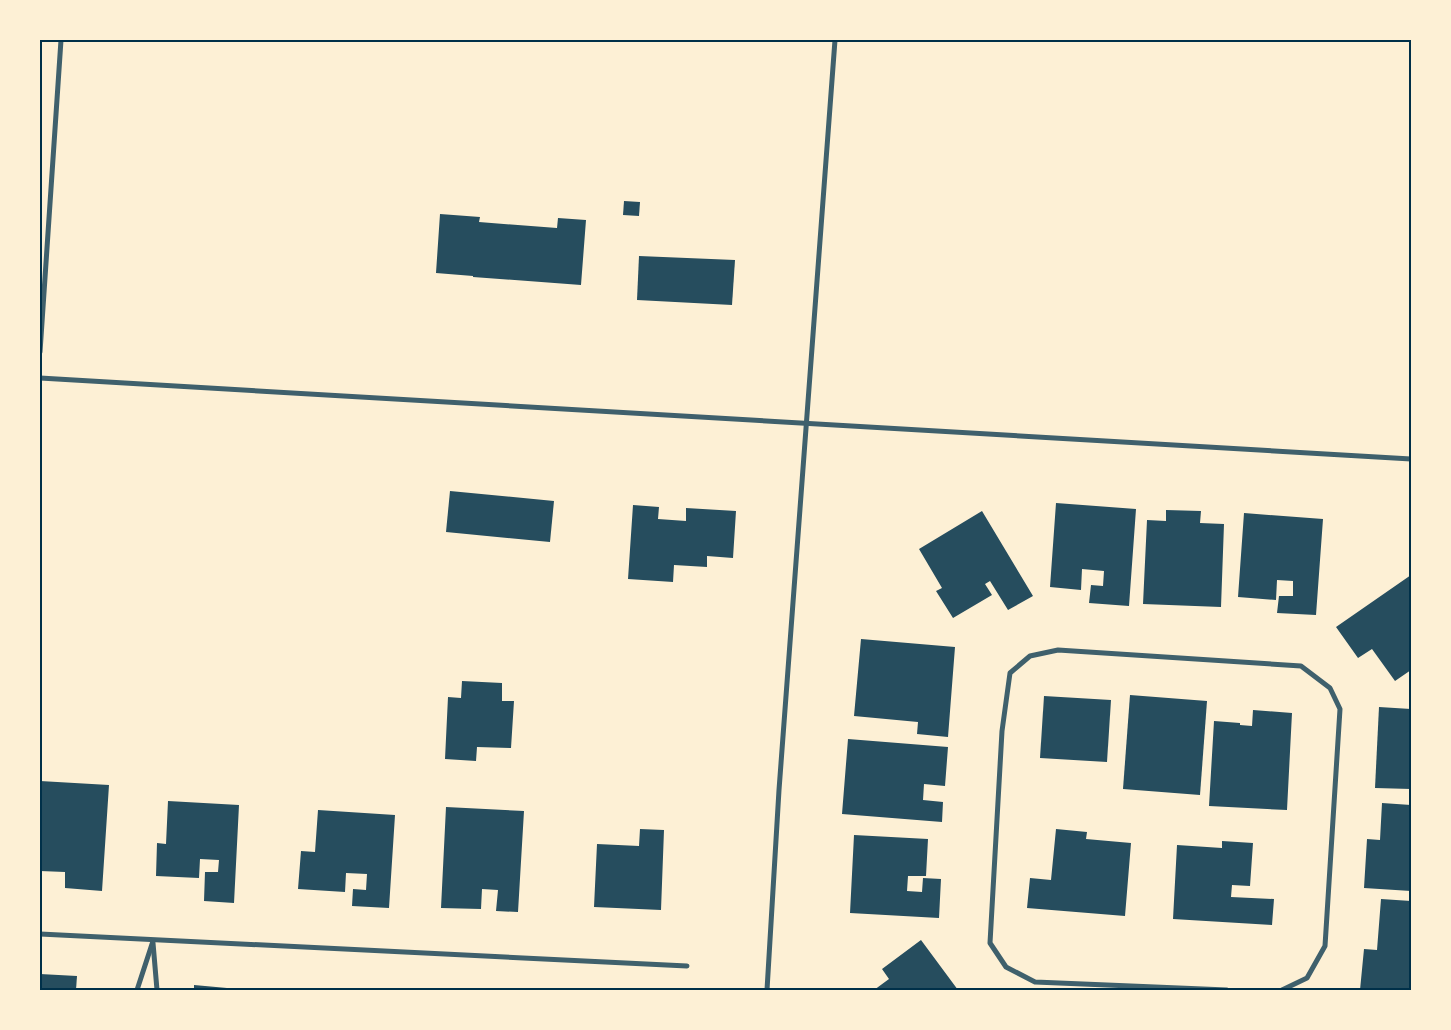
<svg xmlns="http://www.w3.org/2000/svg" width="1451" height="1030" font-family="Commissioner,sans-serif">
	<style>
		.building { fill: #264d5e }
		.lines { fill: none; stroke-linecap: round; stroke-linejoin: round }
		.minor { stroke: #3f606c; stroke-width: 5 }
		.neatline { fill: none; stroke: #003049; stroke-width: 2 }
	</style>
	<rect width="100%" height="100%" fill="#fdf0d5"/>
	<g class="building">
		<path d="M 624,201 L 640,202 L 639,216 L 623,215 Z"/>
		<path d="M 440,214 L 480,217 L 479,222 L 557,228 L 558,218 L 586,220 L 581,285 L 473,277 L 473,276 L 436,273 Z"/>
		<path d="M 639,256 L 735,260 L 732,305 L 637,300 Z"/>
		<path d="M 450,491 L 554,501 L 550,542 L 446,532 Z"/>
		<path d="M 1056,503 L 1136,509 L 1129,606 L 1089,603 L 1091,585 L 1103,586 L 1104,571 L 1082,569 L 1081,590 L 1050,587 Z"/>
		<path d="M 633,505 L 659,507 L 658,519 L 686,521 L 686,508 L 736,511 L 733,558 L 707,556 L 707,567 L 674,565 L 673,582 L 628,579 Z"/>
		<path d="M 1166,510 L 1201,511 L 1200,523 L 1224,524 L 1221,607 L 1143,604 L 1147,520 L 1166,521 Z"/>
		<path d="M 982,511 L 1033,596 L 1008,610 L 990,581 L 985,584 L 992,595 L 953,618 L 936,591 L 942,588 L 919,549 Z"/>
		<path d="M 1244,513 L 1323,519 L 1316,615 L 1277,613 L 1279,596 L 1293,596 L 1293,581 L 1277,580 L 1276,600 L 1238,597 Z"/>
		<path d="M 1411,575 L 1411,670 L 1395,681 L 1372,649 L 1358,658 L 1336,627 Z"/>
		<path d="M 861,639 L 955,647 L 948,737 L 917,734 L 918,722 L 854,716 Z"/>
		<path d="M 462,681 L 502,683 L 502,701 L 514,701 L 511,748 L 477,747 L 476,761 L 445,759 L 448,697 L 461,698 Z"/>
		<path d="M 1130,695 L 1207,701 L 1200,795 L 1123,789 Z"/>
		<path d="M 1044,696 L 1111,700 L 1107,762 L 1040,758 Z"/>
		<path d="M 1379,707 L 1411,709 L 1411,789 L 1375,788 Z"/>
		<path d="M 1253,710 L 1292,713 L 1287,810 L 1209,806 L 1214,721 L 1240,723 L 1240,725 L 1252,726 Z"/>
		<path d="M 848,739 L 948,747 L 945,786 L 924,784 L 923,800 L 943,802 L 942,822 L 842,814 Z"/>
		<path d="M 40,781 L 109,785 L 102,891 L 65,888 L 65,872 L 40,871 Z"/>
		<path d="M 168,801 L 239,805 L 234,903 L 204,901 L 205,872 L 218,872 L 219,860 L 200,859 L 199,878 L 156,876 L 157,843 L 166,844 Z"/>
		<path d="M 1382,803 L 1411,805 L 1411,891 L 1364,888 L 1367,839 L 1380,840 Z"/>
		<path d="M 446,807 L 524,811 L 518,912 L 496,911 L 498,890 L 482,889 L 481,909 L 441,908 Z"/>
		<path d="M 318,810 L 395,815 L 389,908 L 352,906 L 353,889 L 366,890 L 367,874 L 346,873 L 345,892 L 298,889 L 301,851 L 315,852 Z"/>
		<path d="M 640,829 L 664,830 L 661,910 L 594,907 L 597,844 L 639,846 Z"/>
		<path d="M 1056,829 L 1087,832 L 1086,839 L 1131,843 L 1125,916 L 1027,908 L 1030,878 L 1051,880 Z"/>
		<path d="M 854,835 L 928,839 L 926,876 L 908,876 L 907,891 L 922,892 L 923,878 L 941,879 L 939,918 L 850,913 Z"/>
		<path d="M 1222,841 L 1253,843 L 1250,886 L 1232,885 L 1231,897 L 1274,899 L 1272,925 L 1173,919 L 1177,845 L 1222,848 Z"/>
		<path d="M 1381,899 L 1411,901 L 1411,990 L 1360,990 L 1364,949 L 1377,950 Z"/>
		<path d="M 921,940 L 958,990 L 874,990 L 889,979 L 882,969 Z"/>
		<path d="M 40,974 L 77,976 L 76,990 L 40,990 Z"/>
		<path d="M 194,985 L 238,989 L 238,990 L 194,990 Z"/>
	</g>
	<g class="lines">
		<g class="minor">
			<path d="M 40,352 L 61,40"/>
			<path d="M 40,378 L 1411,459"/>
			<path d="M 40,934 L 687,966"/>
			<path d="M 153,943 L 157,990"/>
			<path d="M 137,990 L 153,941"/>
			<path d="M 767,990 L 779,790 L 835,40"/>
			<path d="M 1227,990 L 1035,982 L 1006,967 L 990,943 L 1002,731 L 1010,673 L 1030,656 L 1058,650 L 1301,666 L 1330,688 L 1340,709 L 1325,946 L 1307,978 L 1282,990"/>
		</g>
	</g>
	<rect width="1451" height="1030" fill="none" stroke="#fdf0d5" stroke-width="82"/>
	<rect x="41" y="41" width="1369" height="948" class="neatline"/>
</svg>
